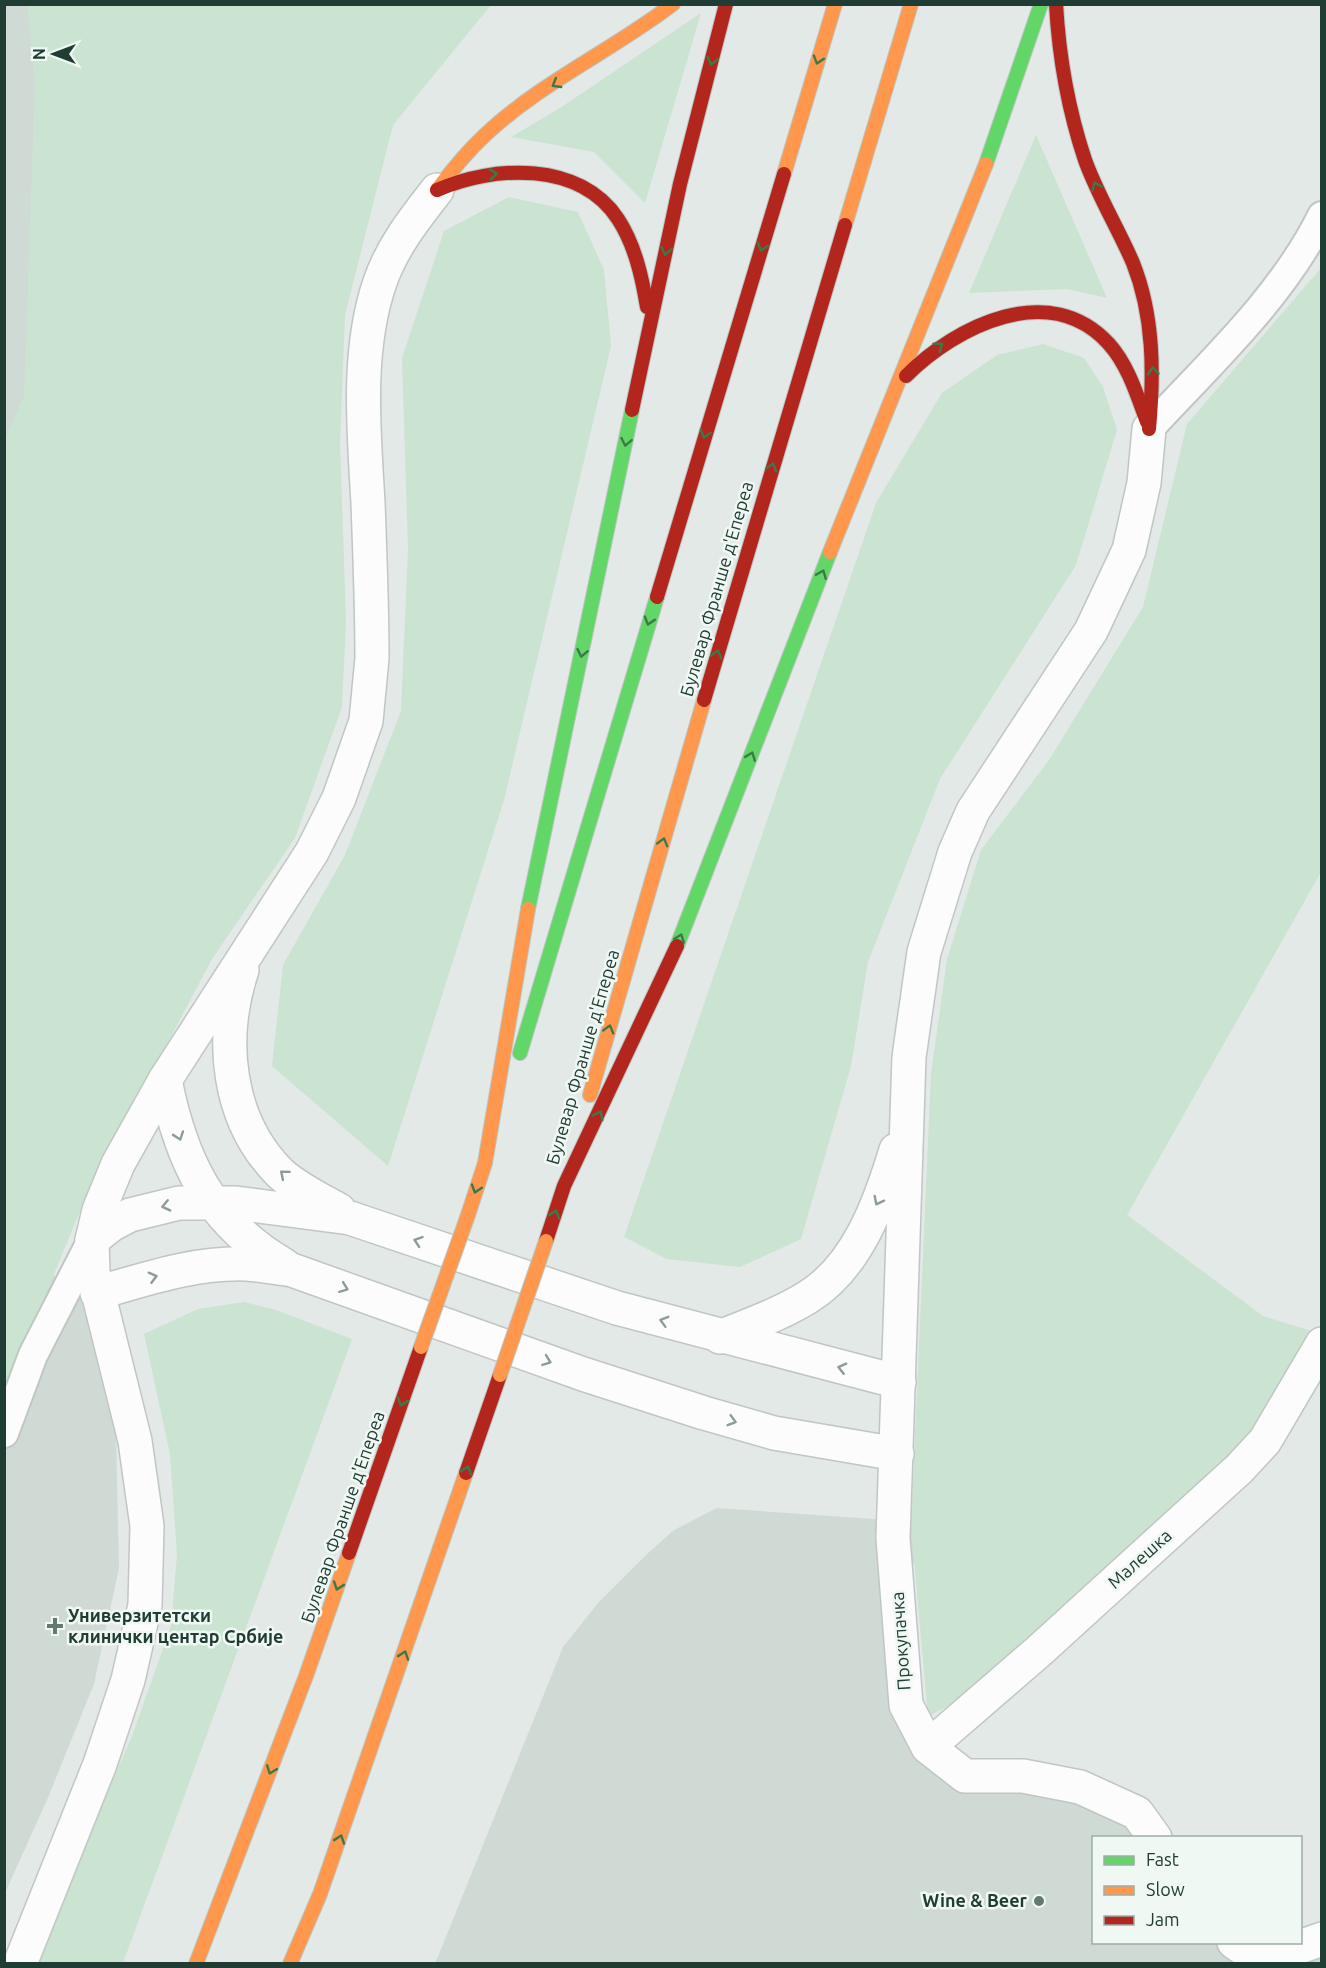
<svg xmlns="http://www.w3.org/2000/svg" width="1326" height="1968" font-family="Ubuntu,sans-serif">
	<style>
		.built { fill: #d0dad5 }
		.green { fill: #cbe3d1 }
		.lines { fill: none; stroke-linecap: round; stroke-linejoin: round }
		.lane-casing { stroke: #c0c6c3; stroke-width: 32 }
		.street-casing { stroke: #c0c6c3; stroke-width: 36 }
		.fast-casing { stroke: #bbc5c2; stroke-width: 16 }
		.slow-casing { stroke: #bbc5c2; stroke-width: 16 }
		.jam-casing { stroke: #bbc5c2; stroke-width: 16 }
		.lane { stroke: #fbfcfb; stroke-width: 28 }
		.street { stroke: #fbfcfb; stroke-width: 33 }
		.fast { stroke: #63d668; stroke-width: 14 }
		.slow { stroke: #ff974d; stroke-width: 14 }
		.jam { stroke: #b3261e; stroke-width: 14 }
		.slow-bridge-casing { stroke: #bbc5c2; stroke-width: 16; stroke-linecap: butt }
		.slow-bridge { stroke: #ff974d; stroke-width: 14 }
		.oneway { stroke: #3b7a48 }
		.oneway2 { stroke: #8e9c97 }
		.poi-dot { fill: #647972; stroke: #f0f8f4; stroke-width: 2 }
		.labels { text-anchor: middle; stroke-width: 5; stroke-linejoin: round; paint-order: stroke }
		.street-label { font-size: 18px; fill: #203d33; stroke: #f0f8f4 }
		.poi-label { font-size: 18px; font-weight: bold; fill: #203d33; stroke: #f0f8f4; text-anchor: start }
	</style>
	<rect width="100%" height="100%" fill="#e3e9e6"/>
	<g class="built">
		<path d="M 5,5 L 51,5 L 53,396 L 5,509 Z"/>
		<path d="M 5,1253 L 82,1288 L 116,1433 L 119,1568 L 94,1684 L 47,1800 L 5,1893 Z"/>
		<path d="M 717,1508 L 888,1520 L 930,1526 L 898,1600 L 928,1746 L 1023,1776 L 1155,1837 L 1094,1838 L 1094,1942 L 1234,1943 L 1322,1956 L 1321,1964 L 435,1964 L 563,1647 L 598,1603 L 646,1555 L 674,1530 Z"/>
	</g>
	<g class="green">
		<path d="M 27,5 L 491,5 L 393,125 L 345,315 L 340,441 L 346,622 L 342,707 L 295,838 L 212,959 L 85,1199 L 5,1393 L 4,441 L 24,396 L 35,82 Z"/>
		<path d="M 701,13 L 645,203 L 594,152 L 511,137 L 560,108 Z"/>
		<path d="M 1036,135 L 1107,298 L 1067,289 L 969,293 Z"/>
		<path d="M 509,197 L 578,212 L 604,270 L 611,346 L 504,800 L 388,1166 L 272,1066 L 283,965 L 345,855 L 401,711 L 408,549 L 402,358 L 444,231 Z"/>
		<path d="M 1321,268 L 1321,872 L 1127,1215 L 1263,1316 L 1321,1334 L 1247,1475 L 1048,1657 L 928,1716 L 911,1526 L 931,1074 L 947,959 L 981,850 L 1049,760 L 1143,607 L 1187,424 Z"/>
		<path d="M 1043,344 L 1084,358 L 1103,387 L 1117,430 L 1076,565 L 940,779 L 868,962 L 851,1066 L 801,1239 L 740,1267 L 667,1259 L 624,1237 L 876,503 L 942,393 L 997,355 Z"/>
		<path d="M 244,1302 L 276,1310 L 352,1339 L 123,1963 L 33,1964 L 132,1736 L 171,1626 L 177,1555 L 170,1454 L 144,1334 L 198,1309 Z"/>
	</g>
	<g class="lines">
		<g class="lane-casing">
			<g id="lane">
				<path d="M 1149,429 C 1210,363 1282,297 1322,216"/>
				<path d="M 4,1433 L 33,1355 L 92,1240"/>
			</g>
		</g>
		<g class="street-casing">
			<g id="street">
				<path d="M 1149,429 L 1144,483 L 1129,550 L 1091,631 L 973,811 L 955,852 L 924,952 L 909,1057 L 893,1538 L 906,1705 L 928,1747 L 965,1776 L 1023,1776 L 1080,1787 L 1137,1813 L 1155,1838"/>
				<path d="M 242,970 C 219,1039 227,1120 280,1173 C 296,1188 319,1199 339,1210"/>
				<path d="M 165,1080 C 181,1161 210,1222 284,1265"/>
				<path d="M 92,1240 L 111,1225 L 130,1215 L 179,1203 L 236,1203 L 350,1218 L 617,1308 L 899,1382"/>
				<path d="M 97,1293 C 146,1279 195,1262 247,1264 C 262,1265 277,1268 292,1270 L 583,1374 L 704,1413 L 774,1433 L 897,1454"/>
				<path d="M 720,1337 C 749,1325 781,1314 808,1297 C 857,1267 880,1203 896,1150"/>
				<path d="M 928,1747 L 1039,1651 L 1239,1469 L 1265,1441 L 1322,1344"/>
				<path d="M 1234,1942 L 1254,1956 L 1294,1949 L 1322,1939"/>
				<path d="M 20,1964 L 100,1764 L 128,1680 L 145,1605 L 147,1526 L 135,1441 L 93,1272 L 92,1240 L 99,1210 L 118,1164 L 165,1080 L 312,852 L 339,798 L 366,721 L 372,658 C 372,607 370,555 368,503 C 364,432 356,351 380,282 C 392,247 415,218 437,190"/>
			</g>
		</g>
		<g class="fast-casing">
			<g id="fast">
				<path d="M 986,164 L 1041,4"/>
				<path d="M 528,909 L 632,410"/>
				<path d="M 677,946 L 830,552"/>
				<path d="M 520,1053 L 657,597"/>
			</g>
		</g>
		<g class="slow-casing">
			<g id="slow">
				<path d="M 784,174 L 835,4"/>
				<path d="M 437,190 C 452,170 467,152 485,135 C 540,83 613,50 673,4"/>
				<path d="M 845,225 L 911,4"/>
				<path d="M 830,552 L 986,164"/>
				<path d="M 590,1095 L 704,700"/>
				<path d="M 468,1215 L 485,1163 L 528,909"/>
				<path d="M 196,1964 L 306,1676 L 349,1553"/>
				<path d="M 290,1964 L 320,1894 L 466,1473"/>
			</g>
		</g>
		<g class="jam-casing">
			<g id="jam">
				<path d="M 1056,4 C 1059,57 1068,109 1085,160 C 1098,196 1118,228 1133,263 C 1154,316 1154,374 1149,429"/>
				<path d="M 437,190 C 494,165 580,161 618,219 C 635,245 642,277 647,307"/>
				<path d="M 906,376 C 956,326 1050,279 1109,344 C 1128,365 1137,395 1147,422"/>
				<path d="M 632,410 L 680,184 L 726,4"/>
				<path d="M 657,597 L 784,174"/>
				<path d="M 704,700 L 845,225"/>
				<path d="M 546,1241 L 564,1186 L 677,946"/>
				<path d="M 466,1473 L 500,1375"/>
				<path d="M 349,1553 L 421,1347"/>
			</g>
		</g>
		<use href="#lane" class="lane"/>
		<use href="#street" class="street"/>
		<use href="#fast" class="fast"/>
		<use href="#slow" class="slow"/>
		<use href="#jam" class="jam"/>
		<g class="slow-bridge-casing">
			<g id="slow-bridge">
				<path d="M 421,1347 L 468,1215"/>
				<path d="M 500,1375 L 546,1241"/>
			</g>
		</g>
		<use href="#slow-bridge" class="slow-bridge"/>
	</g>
	<defs><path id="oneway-chevron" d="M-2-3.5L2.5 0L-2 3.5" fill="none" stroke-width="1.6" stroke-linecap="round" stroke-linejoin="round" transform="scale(1.5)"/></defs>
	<g class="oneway">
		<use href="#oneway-chevron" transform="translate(818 60) rotate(107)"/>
		<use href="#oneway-chevron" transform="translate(712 61) rotate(104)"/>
		<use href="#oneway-chevron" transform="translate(556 84) rotate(149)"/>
		<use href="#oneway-chevron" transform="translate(493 174) rotate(-6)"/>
		<use href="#oneway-chevron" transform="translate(1096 186) rotate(-113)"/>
		<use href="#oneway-chevron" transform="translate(762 247) rotate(107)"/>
		<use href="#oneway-chevron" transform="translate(666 251) rotate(102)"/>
		<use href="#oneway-chevron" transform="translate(939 346) rotate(-37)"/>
		<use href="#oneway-chevron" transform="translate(1153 371) rotate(-95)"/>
		<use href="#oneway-chevron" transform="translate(705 434) rotate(107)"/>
		<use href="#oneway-chevron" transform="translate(626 442) rotate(101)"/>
		<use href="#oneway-chevron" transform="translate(772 467) rotate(-74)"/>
		<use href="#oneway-chevron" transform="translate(822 574) rotate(-68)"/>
		<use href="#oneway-chevron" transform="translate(649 621) rotate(107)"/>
		<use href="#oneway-chevron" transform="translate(582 653) rotate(102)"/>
		<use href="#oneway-chevron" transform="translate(717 654) rotate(-74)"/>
		<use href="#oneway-chevron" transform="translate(751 756) rotate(-69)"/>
		<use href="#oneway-chevron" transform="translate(663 842) rotate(-74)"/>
		<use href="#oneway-chevron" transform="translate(680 938) rotate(-69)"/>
		<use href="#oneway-chevron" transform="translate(609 1029) rotate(-74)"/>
		<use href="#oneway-chevron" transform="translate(599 1115) rotate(-64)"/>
		<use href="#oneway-chevron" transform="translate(476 1189) rotate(108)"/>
		<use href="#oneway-chevron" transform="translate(555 1214) rotate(-71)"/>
		<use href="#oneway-chevron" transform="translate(402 1402) rotate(109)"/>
		<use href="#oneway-chevron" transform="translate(467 1470) rotate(-71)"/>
		<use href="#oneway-chevron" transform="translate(338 1586) rotate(109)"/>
		<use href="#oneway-chevron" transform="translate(404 1655) rotate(-71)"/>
		<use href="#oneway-chevron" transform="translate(271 1770) rotate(111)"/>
		<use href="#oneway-chevron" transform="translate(340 1839) rotate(-71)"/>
	</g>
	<g class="oneway2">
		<use href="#oneway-chevron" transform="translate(179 1136) rotate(71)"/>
		<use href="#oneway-chevron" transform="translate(284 1174) rotate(-140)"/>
		<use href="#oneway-chevron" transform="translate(878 1201) rotate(117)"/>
		<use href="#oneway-chevron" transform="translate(166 1206) rotate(167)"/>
		<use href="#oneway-chevron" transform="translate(418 1241) rotate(-161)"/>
		<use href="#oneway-chevron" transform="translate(153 1277) rotate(-15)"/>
		<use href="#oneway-chevron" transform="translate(344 1288) rotate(21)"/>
		<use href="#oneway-chevron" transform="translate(664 1321) rotate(-164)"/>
		<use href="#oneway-chevron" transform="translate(547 1361) rotate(20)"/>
		<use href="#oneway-chevron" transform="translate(842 1368) rotate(-166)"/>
		<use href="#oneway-chevron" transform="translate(732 1421) rotate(16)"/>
	</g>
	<g class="poi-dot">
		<path d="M52 1617h6v6h6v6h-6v6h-6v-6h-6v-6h6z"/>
		<circle cx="1039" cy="1901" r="6"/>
	</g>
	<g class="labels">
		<g class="street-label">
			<text transform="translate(717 589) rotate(-74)" y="6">Булевар Франше д'Епереа</text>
			<text transform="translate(583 1057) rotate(-74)" y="6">Булевар Франше д'Епереа</text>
			<text transform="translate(343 1517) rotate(-71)" y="6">Булевар Франше д'Епереа</text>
			<text transform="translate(1140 1559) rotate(-42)" y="6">Малешка</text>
			<text transform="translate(901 1641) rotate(-94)" y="6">Прокупачка</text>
		</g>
		<g class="poi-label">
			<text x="68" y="1622">Универзитетски<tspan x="68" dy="21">клинички центар Србије</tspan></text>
			<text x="1027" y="1907" text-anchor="end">Wine &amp; Beer</text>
		</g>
	</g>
	<rect width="1326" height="1968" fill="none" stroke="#203d33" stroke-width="12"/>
	<rect x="1092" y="1836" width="210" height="108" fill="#f0f8f4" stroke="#9dada7" stroke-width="1.5"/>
	<rect x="1104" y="1856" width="30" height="9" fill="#63d668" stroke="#9dada7" stroke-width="1.5"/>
	<text x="1146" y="1866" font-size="18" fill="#203d33">Fast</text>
	<rect x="1104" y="1886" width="30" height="9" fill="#ff974d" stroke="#9dada7" stroke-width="1.5"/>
	<text x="1146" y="1896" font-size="18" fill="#203d33">Slow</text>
	<rect x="1104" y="1916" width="30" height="9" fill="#b3261e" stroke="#9dada7" stroke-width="1.5"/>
	<text x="1146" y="1926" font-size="18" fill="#203d33">Jam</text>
	<g transform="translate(54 54) rotate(270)" stroke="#f0f8f4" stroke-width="4.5" paint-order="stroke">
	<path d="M0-4.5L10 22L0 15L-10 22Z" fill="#203d33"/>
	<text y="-9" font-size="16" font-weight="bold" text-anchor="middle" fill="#203d33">N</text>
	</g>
</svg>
